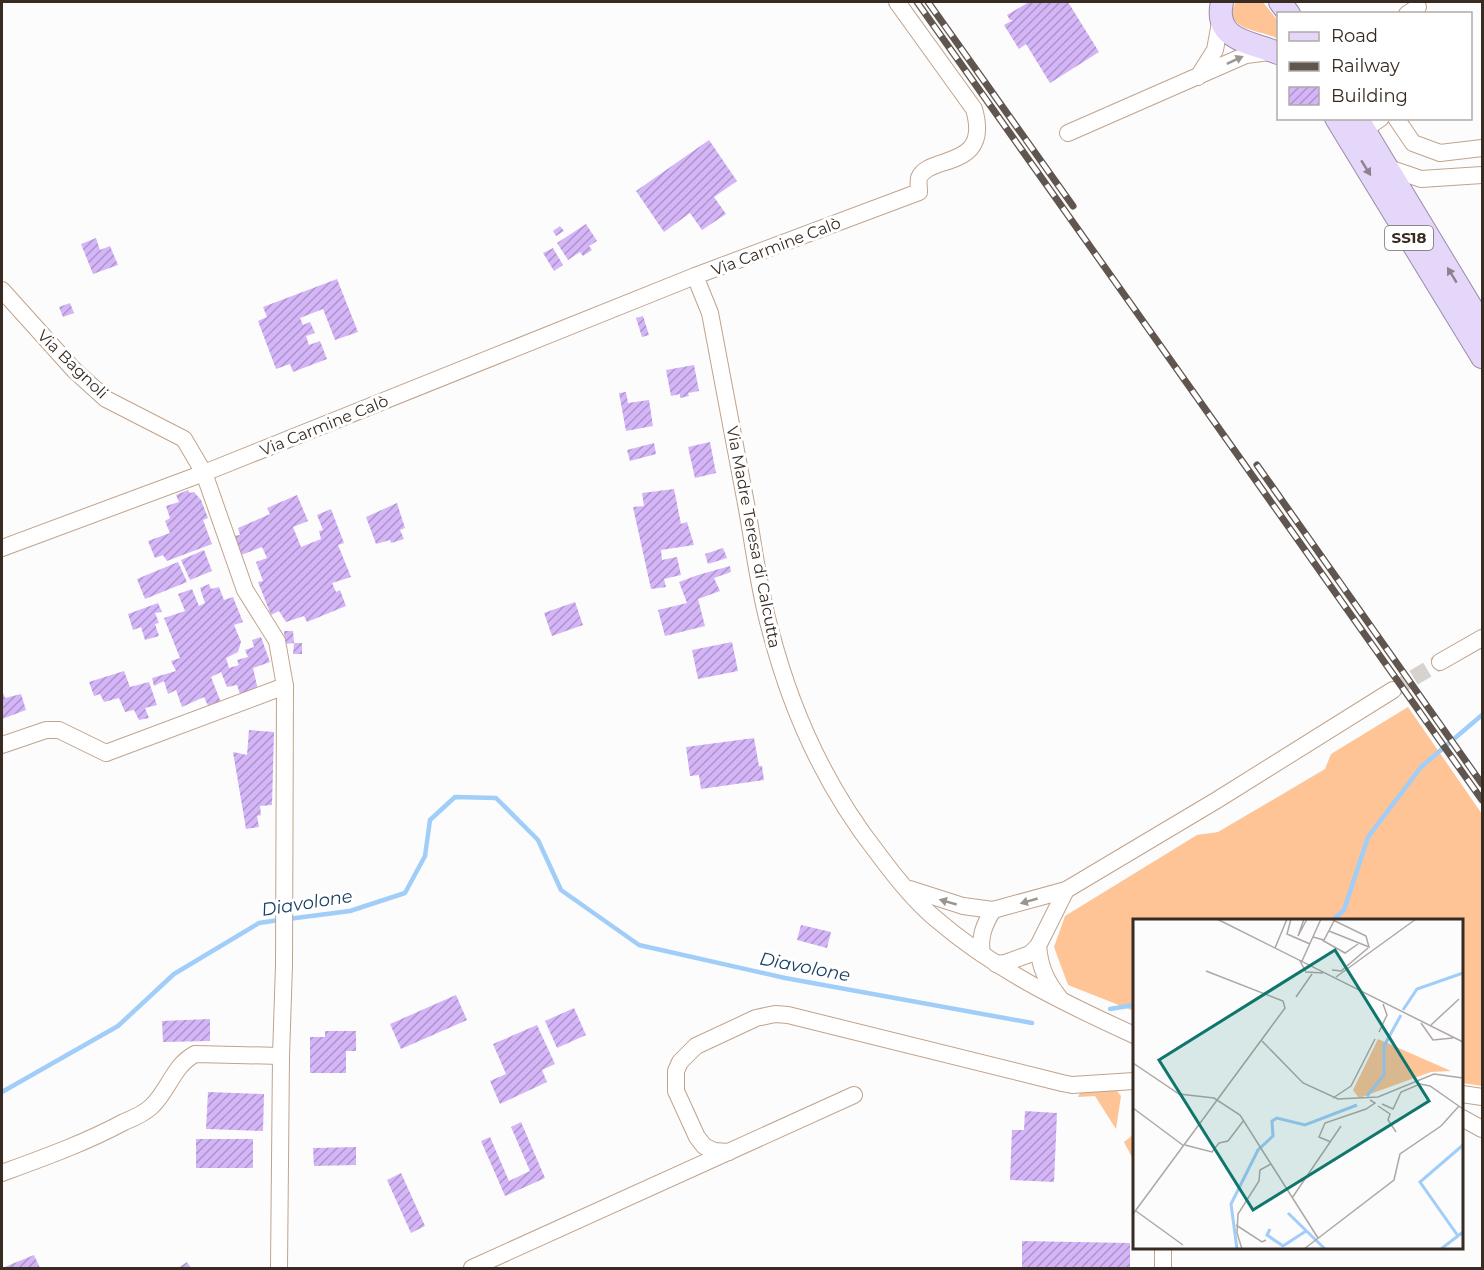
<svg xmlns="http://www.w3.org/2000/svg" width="1484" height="1270" font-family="Montserrat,sans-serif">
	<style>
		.grass { fill: #fec496 }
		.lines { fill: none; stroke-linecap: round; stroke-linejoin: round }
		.stream { stroke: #a1cdf9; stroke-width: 4.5 }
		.building { fill: url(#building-hatch) }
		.minor-tunnel { stroke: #d5d2d0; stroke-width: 16; stroke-dasharray: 16 8; stroke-linecap: butt }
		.minor-casing { stroke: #c0a38c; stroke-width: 18 }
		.major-casing { stroke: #9d8aab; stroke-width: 24 }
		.minor { stroke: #fff; stroke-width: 16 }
		.major { stroke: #e5d7f9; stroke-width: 22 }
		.rail-casing { stroke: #60564f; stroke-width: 7 }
		.rail { stroke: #fff; stroke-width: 4.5; stroke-dasharray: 14; stroke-linecap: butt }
		.oneway { fill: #9b9590 }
		.oneway2 { fill: #8e818e }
		.labels { text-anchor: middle; stroke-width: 6; stroke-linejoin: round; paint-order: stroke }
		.shield { fill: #fff; stroke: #736b64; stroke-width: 1.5 }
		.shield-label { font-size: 15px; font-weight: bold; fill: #372b22 }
		.street-label { font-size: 16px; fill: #372b22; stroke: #fff }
		.water-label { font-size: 18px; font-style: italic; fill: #184063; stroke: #fff }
		.inset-river { fill: none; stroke: #a1cdf9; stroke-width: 3 }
		.inset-road { fill: none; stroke: #ada8a5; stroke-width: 1.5 }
		.view { fill: #0f766e; fill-opacity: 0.15; stroke: #0f766e; stroke-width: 3 }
		.inset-edge { fill: none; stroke: #372b22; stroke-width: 3 }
	</style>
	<defs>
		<pattern id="building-hatch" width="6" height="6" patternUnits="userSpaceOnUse" patternTransform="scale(1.5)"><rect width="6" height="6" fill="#d4b5f8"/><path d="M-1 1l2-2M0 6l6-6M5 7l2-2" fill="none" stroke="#ad93c8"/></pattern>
	</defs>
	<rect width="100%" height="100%" fill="#fcfcfc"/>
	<g class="grass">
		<path d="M 1236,2 L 1263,2 L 1278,21 L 1278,39 C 1263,30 1219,30 1236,2 Z"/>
		<path d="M 1408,707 L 1482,814 L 1482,1086 L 1462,1083 L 1462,920 L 1134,920 L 1134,1011 L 1068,985 L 1054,947 L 1065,916 L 1197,835 L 1218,832 L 1325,769 L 1331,754 Z"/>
		<path d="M 1100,1091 L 1117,1091 L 1121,1096 L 1116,1129 L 1095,1096 L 1078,1097 L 1080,1093 Z"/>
		<path d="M 1134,1134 L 1134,1158 L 1133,1159 L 1124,1142 Z"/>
	</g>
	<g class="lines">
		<g class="stream">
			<path d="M 288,919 L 350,911 L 405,893 L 425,856 L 430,820 L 455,797 L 496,798 L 538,840 L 561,890 L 639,945 L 785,978 L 1032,1023"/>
			<path d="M 1333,920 L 1344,910 L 1368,837 L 1421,767 L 1482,715"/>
			<path d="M 1110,1009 L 1134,1005"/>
			<path d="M 2,1092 L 118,1026 L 174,974 L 259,923 L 279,920"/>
		</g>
	</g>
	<g class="building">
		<path d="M 1029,2 L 1068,2 L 1099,52 L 1050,83 L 1026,44 L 1019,49 L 1004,25 L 1013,20 L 1010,20 L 1007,15 Z"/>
		<path d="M 709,140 L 737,181 L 714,197 L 726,214 L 702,230 L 690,213 L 664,232 L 636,191 Z"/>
		<path d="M 586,224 L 597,241 L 589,246 L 592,250 L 583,256 L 580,252 L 568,260 L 557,243 Z"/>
		<path d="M 560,226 L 564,231 L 556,236 L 553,231 Z"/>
		<path d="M 96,238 L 100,250 L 110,246 L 118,265 L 93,274 L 81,244 Z"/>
		<path d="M 553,248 L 563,265 L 554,271 L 543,253 Z"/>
		<path d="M 337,279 L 358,332 L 335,340 L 323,309 L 300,318 L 303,325 L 310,322 L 315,333 L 306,336 L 309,345 L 320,341 L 327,359 L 293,372 L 290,364 L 276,369 L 258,321 L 267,317 L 263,307 Z"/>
		<path d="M 70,303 L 74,313 L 63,317 L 59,307 Z"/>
		<path d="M 643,316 L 649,335 L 642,337 L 636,318 Z"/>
		<path d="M 694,365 L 699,391 L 688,393 L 689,396 L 680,398 L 680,394 L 671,396 L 666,370 Z"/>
		<path d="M 626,392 L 628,403 L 649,400 L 653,426 L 626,431 L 619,393 Z"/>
		<path d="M 710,442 L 716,473 L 695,478 L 688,447 Z"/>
		<path d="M 654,443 L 656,454 L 630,461 L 627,450 Z"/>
		<path d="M 674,489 L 681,524 L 687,522 L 694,545 L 661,550 L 662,560 L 677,557 L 681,575 L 664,579 L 666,587 L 651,589 L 633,507 L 644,506 L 642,493 Z"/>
		<path d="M 188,490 L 190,493 L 194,492 L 201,500 L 208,518 L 203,520 L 212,544 L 167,561 L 163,555 L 155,558 L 148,541 L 170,533 L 165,521 L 170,518 L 166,506 L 179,502 L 176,495 Z"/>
		<path d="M 297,495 L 308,521 L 293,527 L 301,547 L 321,539 L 319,531 L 323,530 L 317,515 L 331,509 L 344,543 L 338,545 L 351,577 L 332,583 L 336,592 L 340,590 L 346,606 L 307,622 L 304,616 L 286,622 L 279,611 L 271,615 L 258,582 L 263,581 L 256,562 L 267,558 L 262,547 L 241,555 L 234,536 L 240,535 L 238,528 L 270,514 L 267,508 Z"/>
		<path d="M 397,503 L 405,528 L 400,530 L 404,539 L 391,543 L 390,540 L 376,544 L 366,517 Z"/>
		<path d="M 723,548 L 727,558 L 708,564 L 705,554 Z"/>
		<path d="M 204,550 L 212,571 L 190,580 L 181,560 Z"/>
		<path d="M 178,562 L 187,582 L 145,599 L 137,579 Z"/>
		<path d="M 730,566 L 731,572 L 714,578 L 720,591 L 698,599 L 705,626 L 665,636 L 658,610 L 687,603 L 679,582 L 698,575 Z"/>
		<path d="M 209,584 L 211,589 L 219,587 L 224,600 L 233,597 L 243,622 L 234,625 L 241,642 L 238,652 L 226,658 L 229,668 L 239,665 L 237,660 L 248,657 L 245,650 L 254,647 L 252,640 L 261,637 L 270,662 L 253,668 L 258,690 L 241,697 L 237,685 L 227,687 L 221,672 L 211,677 L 222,705 L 210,710 L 204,697 L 182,707 L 176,690 L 168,694 L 164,681 L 154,686 L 152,678 L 176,671 L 171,661 L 180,658 L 164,618 L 185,611 L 178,594 L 192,589 L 199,606 L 205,603 L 200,588 Z"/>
		<path d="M 575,602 L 583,625 L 552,636 L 544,613 Z"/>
		<path d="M 158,603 L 162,612 L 155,613 L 159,623 L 155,624 L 159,636 L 145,640 L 141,627 L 133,630 L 128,614 Z"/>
		<path d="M 284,631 L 293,631 L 294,643 L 302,643 L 302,654 L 293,654 L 294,643 L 285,644 Z"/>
		<path d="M 732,642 L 738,671 L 698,679 L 692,650 Z"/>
		<path d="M 124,671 L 130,687 L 149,682 L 157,705 L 145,708 L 149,718 L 139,720 L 134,710 L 125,712 L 119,698 L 104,702 L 100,694 L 94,696 L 89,682 Z"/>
		<path d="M 2,690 L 5,698 L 21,694 L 26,710 L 2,719 Z"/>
		<path d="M 249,730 L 274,732 L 272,805 L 260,806 L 261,815 L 257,816 L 259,827 L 246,829 L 233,752 L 247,755 Z"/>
		<path d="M 754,738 L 759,766 L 762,766 L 764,780 L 701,789 L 699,775 L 690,776 L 686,747 Z"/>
		<path d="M 801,925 L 831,932 L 827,948 L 797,940 Z"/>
		<path d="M 456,995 L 467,1020 L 401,1049 L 390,1024 Z"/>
		<path d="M 574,1008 L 586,1035 L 557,1048 L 545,1021 Z"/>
		<path d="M 210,1019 L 210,1041 L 163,1042 L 162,1021 Z"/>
		<path d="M 537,1025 L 555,1064 L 542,1070 L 547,1082 L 500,1104 L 490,1081 L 506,1074 L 493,1044 Z"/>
		<path d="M 325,1031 L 356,1031 L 356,1051 L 346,1051 L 346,1073 L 310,1073 L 310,1037 L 325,1037 Z"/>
		<path d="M 208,1092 L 264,1094 L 263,1131 L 206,1129 Z"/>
		<path d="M 1025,1111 L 1057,1113 L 1054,1182 L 1010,1180 L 1012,1130 L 1024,1130 Z"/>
		<path d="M 521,1122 L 545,1178 L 505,1196 L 481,1141 L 490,1137 L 509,1181 L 530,1171 L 511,1127 Z"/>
		<rect x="196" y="1139" width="57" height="29"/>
		<path d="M 356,1147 L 356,1165 L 314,1166 L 313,1148 Z"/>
		<path d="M 401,1173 L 425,1226 L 411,1233 L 387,1180 Z"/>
		<path d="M 1022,1241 L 1130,1243 L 1130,1268 L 1022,1268 Z"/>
		<path d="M 34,1255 L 40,1268 L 2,1268 Z"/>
		<path d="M 187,1262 L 191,1268 L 178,1268 Z"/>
	</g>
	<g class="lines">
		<path class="minor-tunnel" d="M 1393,690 L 1440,662"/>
		<g class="minor-casing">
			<g id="minor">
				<path d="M 1407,14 L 1418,7"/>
				<path d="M 1198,77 L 1215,50 L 1221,17"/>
				<path d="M 1396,118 L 1413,143 L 1440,153 L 1482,148"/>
				<path d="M 1364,130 L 1381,118"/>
				<path d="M 1068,133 L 1246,55 L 1269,52"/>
				<path d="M 1386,167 L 1421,179 L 1482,175"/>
				<path d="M 695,276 L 710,313 C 722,378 735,443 747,509 C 754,548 759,590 770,629 C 791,711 826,788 879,855 C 896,878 914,901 936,919 C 995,970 1064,1003 1134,1035"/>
				<path d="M 2,290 L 74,370 L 106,399 L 184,439 L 204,473 L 245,590 L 277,641 L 285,686 L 284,965 L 281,1056 L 195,1054 C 173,1066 169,1090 152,1106 C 145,1113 134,1118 124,1122 C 85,1143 43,1158 2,1173"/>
				<path d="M 2,548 L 204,473 L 695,276 L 919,192 C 919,188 918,181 919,178 C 928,154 992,171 974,109 L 897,2"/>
				<path d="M 1440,662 L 1482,638"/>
				<path d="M 2,745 L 46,730 L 59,730 L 106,753 L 285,686"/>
				<path d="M 910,889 L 963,906 L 993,910 L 1066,890 L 1217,800 L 1393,690"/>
				<path d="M 1038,946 C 1040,967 1046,981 1059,997"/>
				<path d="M 982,954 C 979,937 984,925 993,910"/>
				<path d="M 996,964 L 1005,963 L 1030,954 L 1038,946 L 1066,890"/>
				<path d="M 1462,1094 L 1482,1097"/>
				<path d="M 1462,1118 L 1482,1129"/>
				<path d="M 729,1152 L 714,1151 L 704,1146 L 697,1137 L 676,1091 L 676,1071 L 680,1062 L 696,1046 L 756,1018 L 775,1014 L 788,1015 L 1062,1083 L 1072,1085 L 1134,1081"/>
				<path d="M 1163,1248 L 1163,1268"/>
				<path d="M 279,1268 L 281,1056"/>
				<path d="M 472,1268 L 854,1095"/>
			</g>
		</g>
		<g class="major-casing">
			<g id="major">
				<path d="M 1222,2 C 1213,41 1252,42 1278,53"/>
				<path d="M 1280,2 L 1289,14"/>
				<path d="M 1336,118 L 1482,357"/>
				<path d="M 1357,118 L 1482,325"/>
			</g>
		</g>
		<use href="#minor" class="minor"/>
		<use href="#major" class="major"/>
		<g class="rail-casing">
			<g id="rail">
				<path d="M 917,2 L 1482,800"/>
				<path d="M 928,2 L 1073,206"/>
				<path d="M 1257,465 L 1482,784"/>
			</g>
		</g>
		<use href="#rail" class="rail"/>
	</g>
	<defs><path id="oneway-solid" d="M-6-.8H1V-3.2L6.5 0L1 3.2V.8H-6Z" transform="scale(1.5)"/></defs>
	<g class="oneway">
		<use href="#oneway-solid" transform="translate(1235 60) rotate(-25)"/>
		<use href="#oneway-solid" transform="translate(1029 901) rotate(164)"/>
		<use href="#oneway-solid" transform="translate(948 902) rotate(-164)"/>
	</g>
	<g class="oneway2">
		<use href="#oneway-solid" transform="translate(1366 168) rotate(58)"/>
		<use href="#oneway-solid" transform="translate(1452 275) rotate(-121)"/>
	</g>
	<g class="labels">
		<rect class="shield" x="1385" y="226" width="48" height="24" rx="4.5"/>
		<g class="shield-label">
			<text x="1409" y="243">SS18</text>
		</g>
		<g class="street-label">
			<text transform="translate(776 246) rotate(-21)" y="6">Via Carmine Calò</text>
			<text transform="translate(73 364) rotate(44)" y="6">Via Bagnoli</text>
			<text transform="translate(324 425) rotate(-22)" y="6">Via Carmine Calò</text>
			<text transform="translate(754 537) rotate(79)" y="6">Via Madre Teresa di Calcutta</text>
		</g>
		<g class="water-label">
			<text transform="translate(307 903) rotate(-9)" y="6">Diavolone</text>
			<text transform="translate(805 967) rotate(11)" y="6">Diavolone</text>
		</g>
	</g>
	<g transform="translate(1133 919)">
		<rect width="330" height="330" fill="#fcfcfc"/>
		<path d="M 245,120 L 318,152 L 298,153 L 226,179 L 220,171 Z" fill="#fec496"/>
		<path class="inset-river" d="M 270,91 L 284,70 L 330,54M 234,177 L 251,156 L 251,127 L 268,96M 155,294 L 192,330M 137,310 L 134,316 L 150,327 L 173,312M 325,317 L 287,263 L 330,226M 104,330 L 98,285 L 125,231 L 140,217 L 139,202 L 144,199 L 172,206 L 224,186M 308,330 L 330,313"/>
		<path class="inset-road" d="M 84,0 L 330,123M 158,0 L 154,15 L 177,25M 171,0 L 165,17 L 174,0M 196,12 L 236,28 L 233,17 L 198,0M 180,18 L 191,21 L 201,2M 189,21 L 212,34 L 225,25M 142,29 L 154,0M 167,42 L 173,53 L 190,54M 169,42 L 188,0M 199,51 L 208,52 L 235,29M 203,58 L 283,0M 163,78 L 179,55M 288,104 L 300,121 L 320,119M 298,106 L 326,80M 246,113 L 254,96 L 250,85M 129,122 L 170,164 L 205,180 L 245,178 L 301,155 L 330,159M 0,144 L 46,175 L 81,179 L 107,196 L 131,234 L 138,245 L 127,251 L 126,262 L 105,295 L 104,314 L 109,330M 200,179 L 218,167 L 242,120M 249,185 L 260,190 L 268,173 L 287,165 L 297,167 L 330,190M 245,187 L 257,195 L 255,201 L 263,213M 0,189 L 51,227M 198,223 L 186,218 L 192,204 L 233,190 L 242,184 L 237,181M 52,226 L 79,233 L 86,224 L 95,222 L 111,201M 138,245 L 185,319M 159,279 L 208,207M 3,292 L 50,326M 0,295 L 152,89 L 150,82 L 73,52M 103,306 L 129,323 L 133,321M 171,330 L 261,261 L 267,235 L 308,207 L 326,187"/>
		<path class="view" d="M 202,31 L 296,182 L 120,291 L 26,141 Z"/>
		<rect width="330" height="330" class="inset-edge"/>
	</g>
	<rect width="1484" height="1270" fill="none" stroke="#372b22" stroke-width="6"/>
	<rect x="1277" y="12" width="195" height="108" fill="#ffffff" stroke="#afaaa7" stroke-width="1.5"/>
	<rect x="1289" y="32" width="30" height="9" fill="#e5d7f9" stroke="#afaaa7" stroke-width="1.5"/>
	<text x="1331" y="42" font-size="18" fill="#372b22">Road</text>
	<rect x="1289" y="62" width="30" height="9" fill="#60564f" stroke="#afaaa7" stroke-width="1.5"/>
	<text x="1331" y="72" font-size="18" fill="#372b22">Railway</text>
	<rect x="1289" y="87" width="30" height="18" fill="url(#building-hatch)" stroke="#afaaa7" stroke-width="1.5"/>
	<text x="1331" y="102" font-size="18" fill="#372b22">Building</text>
</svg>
